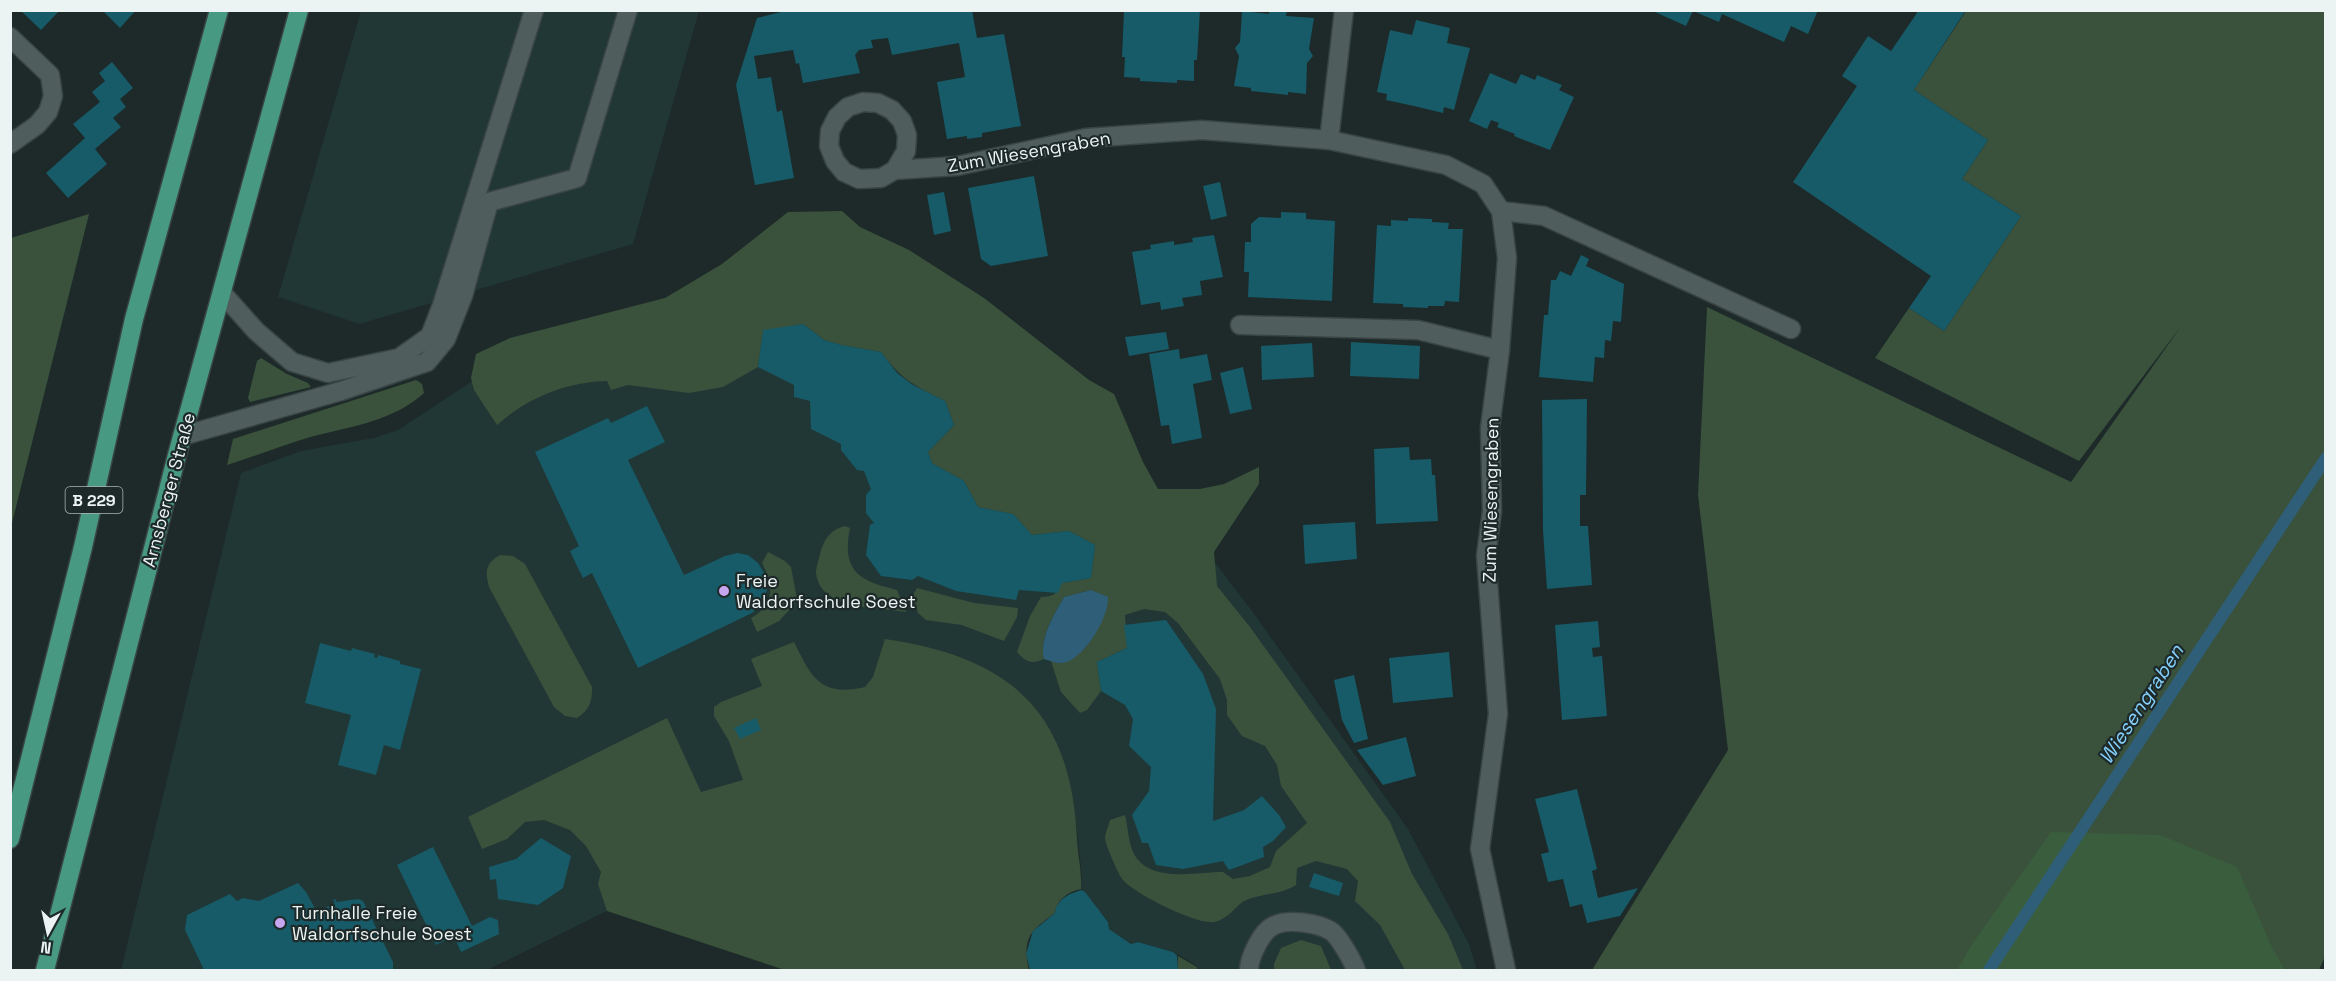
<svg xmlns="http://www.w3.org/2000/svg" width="2336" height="981" font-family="'Space Grotesk',sans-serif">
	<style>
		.built { fill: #213735 }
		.green { fill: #3a523c }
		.forest { fill: #3a5e3d }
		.water { fill: #2f5e79 }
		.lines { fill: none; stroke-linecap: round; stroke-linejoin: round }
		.stream { stroke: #2f5e79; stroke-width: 12 }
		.building { fill: #175a68 }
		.lane-casing { stroke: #394444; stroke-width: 21 }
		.street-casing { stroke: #394444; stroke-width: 21 }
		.primary-casing { stroke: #394444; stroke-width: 21 }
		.lane { stroke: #4f5d5c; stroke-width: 18 }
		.street { stroke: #4f5d5c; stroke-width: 18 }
		.primary { stroke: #479981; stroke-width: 18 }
		.poi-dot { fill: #c6a6f0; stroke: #1d2a29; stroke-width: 2 }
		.labels { text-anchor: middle; stroke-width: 4.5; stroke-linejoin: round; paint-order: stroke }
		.shield { fill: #1d2a29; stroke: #aeb7b6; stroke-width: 1.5 }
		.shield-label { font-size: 16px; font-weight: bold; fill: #ecf4f3 }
		.street-label { font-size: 18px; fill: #ecf4f3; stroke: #1d2a29 }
		.poi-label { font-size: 18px; fill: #ecf4f3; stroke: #1d2a29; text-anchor: start }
		.water-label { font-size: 20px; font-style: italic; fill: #85d0fd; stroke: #1d2a29 }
	</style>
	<rect width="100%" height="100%" fill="#1d2a29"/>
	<g class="built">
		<path d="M 361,11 L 699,11 L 633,244 L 359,324 L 278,297 Z"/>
		<path d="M 861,240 L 1167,500 L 1252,611 L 1408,829 L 1469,944 L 1477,970 L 1198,970 L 1197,966 L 1174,952 L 1138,942 L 1131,944 L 1109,929 L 1108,921 L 1081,889 L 1082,877 L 1076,821 L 785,970 L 607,911 L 487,970 L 121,970 L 241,473 L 301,451 L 374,438 L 398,430 L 477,378 L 489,350 Z"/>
	</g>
	<g class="green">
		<path d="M 1966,11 L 2325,11 L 2326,954 L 2319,970 L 1592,970 L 1728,750 L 1698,495 L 1707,307 L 2071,482 L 2182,325 L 2079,461 L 1875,358 L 1909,308 L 1944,331 L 2021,216 L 1962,179 L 1988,140 L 1914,90 Z"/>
		<path d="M 842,211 L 860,227 L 909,250 L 984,298 L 1089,380 L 1114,394 L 1143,462 L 1158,489 L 1200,489 L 1224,484 L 1259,467 L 1259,484 L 1214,552 L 1217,586 L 1250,627 L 1390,822 L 1412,874 L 1448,934 L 1463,970 L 1405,970 L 1380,925 L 1355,901 L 1358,881 L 1347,869 L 1316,861 L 1297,868 L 1296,885 C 1281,895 1261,893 1244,901 C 1236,906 1227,920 1214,922 C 1197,925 1135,894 1123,880 C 1119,876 1105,844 1105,838 C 1105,833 1109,825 1110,820 L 1125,815 C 1128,826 1128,841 1133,852 C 1148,884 1196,872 1223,872 L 1233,879 L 1250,876 L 1270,867 L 1276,851 L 1307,823 L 1281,786 L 1277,765 L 1265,746 L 1242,736 L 1227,715 L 1227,700 L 1220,679 L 1178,623 L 1165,612 L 1144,609 L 1125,615 L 1127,648 L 1097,662 L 1101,691 L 1087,710 L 1080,713 L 1061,692 L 1051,661 L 1058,663 C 1087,651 1086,649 1101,622 L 1091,590 L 1064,597 C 1054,615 1039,638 1044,659 C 1031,664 1027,663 1017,652 L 1030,616 L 1041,597 C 1053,597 1057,594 1062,583 L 1091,578 L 1095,545 L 1069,531 L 1032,535 L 1013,514 L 978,507 L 964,481 L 932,463 L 928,452 L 954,425 L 945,401 C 914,385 903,381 881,352 L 841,345 L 824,340 L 803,324 L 763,331 L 758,367 L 723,387 L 689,393 L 628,385 L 611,390 L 607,381 C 566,382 527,398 497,425 L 474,390 L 471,378 L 476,354 L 510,338 L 665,298 L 722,264 L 788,212 Z"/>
		<path d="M 89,214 L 11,527 L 11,238 Z"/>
		<path d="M 261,358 L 287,374 L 308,383 L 311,387 L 250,402 L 248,398 L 257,361 Z"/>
		<path d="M 416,380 L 422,384 L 424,393 C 393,421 353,426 314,436 C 285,444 256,456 227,465 L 233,439 Z"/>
		<path d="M 845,526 L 850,528 C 841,572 860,581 897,590 L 906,612 C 879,607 819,611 816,572 C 816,567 819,560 820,554 C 823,540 831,529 845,526 Z"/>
		<path d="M 768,552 L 785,561 L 791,567 L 797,599 L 793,606 L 779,621 L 757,632 L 751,618 C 775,604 774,586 762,563 Z"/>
		<path d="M 500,555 L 513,556 L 525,564 L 592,687 C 592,702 590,709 577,718 L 565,716 L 554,707 L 489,587 C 485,571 485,564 500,555 Z"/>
		<path d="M 917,588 L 974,603 L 1018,608 L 1017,617 L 1004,641 L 962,625 L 926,620 L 918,613 L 913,595 Z"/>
		<path d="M 885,639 C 1010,657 1071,711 1077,839 C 1078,856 1082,872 1081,889 C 1068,892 1057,899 1055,913 C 1030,931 1022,938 1029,970 L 785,970 L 607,911 L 598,884 L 601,872 L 586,846 L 570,830 L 544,820 L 525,822 L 507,839 L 482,849 L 468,817 L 667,718 L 701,792 L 743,780 L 729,741 L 714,716 L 714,707 L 721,702 L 762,686 L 751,659 L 794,642 C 812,678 820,697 865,687 L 873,677 Z"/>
		<path d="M 1301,940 L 1321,946 L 1331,970 L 1274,970 L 1274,964 L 1281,948 Z"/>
		<path d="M 1178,956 L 1197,967 L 1197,970 L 1178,970 Z"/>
	</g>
	<path class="forest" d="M 2051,832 L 2160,835 L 2237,867 L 2272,948 L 2285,970 L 1957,970 L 1973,943 Z"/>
	<path class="water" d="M 1091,590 L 1108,597 C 1109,617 1086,655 1067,662 C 1059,665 1051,661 1044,659 C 1039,638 1054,615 1064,597 Z"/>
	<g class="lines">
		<path class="stream" d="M 1989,970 L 2326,458"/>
	</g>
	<g class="building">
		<path d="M 20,10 L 60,10 L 41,30 Z"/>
		<path d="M 102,10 L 136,10 L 120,28 Z"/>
		<path d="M 789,10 L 972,10 L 977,38 L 1004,34 L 1021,126 L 982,133 L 982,137 L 967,139 L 967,136 L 947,139 L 937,82 L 965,77 L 959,43 L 892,55 L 888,38 L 871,40 L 873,48 L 859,50 L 855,55 L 860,73 L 803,83 L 799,63 L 796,64 L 793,50 L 754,56 L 758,79 L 771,77 L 777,112 L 782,110 L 794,178 L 755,185 L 736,85 L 757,18 Z"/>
		<path d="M 1124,10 L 1200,10 L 1197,60 L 1194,60 L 1194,81 L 1177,80 L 1177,83 L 1140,81 L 1140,78 L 1124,77 L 1125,57 L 1122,57 Z"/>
		<path d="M 1269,10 L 1287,10 L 1286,16 L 1314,18 L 1309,49 L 1313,56 L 1307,63 L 1306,94 L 1288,92 L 1288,95 L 1251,91 L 1251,88 L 1234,86 L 1239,56 L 1235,48 L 1240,42 L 1242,11 L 1269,14 Z"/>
		<path d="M 1656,10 L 1818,10 L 1808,34 L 1791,26 L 1784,42 L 1722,14 L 1719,22 L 1693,11 L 1686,26 L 1655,12 Z"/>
		<path d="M 1919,10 L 1966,10 L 1914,90 L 1988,140 L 1962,179 L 2021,216 L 1944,331 L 1909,308 L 1931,276 L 1793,182 L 1857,86 L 1842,76 L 1868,36 L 1891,51 Z"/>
		<path d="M 1416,20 L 1450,28 L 1447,43 L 1470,48 L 1454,110 L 1444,107 L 1443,113 L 1414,106 L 1386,100 L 1387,94 L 1377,92 L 1390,30 L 1412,35 Z"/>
		<path d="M 112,62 L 133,88 L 120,99 L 126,107 L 113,118 L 121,127 L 95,149 L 107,164 L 68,198 L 46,173 L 85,138 L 73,124 L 100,102 L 92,92 L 105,81 L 99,73 Z"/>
		<path d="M 1490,73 L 1516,84 L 1521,74 L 1535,80 L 1537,75 L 1562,85 L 1559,90 L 1574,97 L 1550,150 L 1514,136 L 1515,134 L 1497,127 L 1499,123 L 1491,120 L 1487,129 L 1469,121 Z"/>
		<path d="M 1034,176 L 1048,256 L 991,266 L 981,259 L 968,188 Z"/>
		<path d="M 1220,182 L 1227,216 L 1211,220 L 1203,186 Z"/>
		<path d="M 944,192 L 951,231 L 934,235 L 927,195 Z"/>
		<path d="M 1281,212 L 1306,213 L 1306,219 L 1335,221 L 1332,301 L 1248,297 L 1249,272 L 1244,272 L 1245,242 L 1251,242 L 1251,224 L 1259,217 L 1281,218 Z"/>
		<path d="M 1408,218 L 1432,219 L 1432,222 L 1449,223 L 1448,229 L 1463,229 L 1459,302 L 1445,301 L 1444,306 L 1428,306 L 1428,308 L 1403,307 L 1403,304 L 1373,303 L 1377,225 L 1391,226 L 1391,220 L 1408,221 Z"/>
		<path d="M 1214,235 L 1223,277 L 1200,281 L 1202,295 L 1182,298 L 1184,306 L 1161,310 L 1160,302 L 1141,305 L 1132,252 L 1151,249 L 1150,245 L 1174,241 L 1174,245 L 1193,242 L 1192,238 Z"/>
		<path d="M 1581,255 L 1589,259 L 1586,266 L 1624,284 L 1621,322 L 1613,321 L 1611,341 L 1605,340 L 1604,358 L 1595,357 L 1593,382 L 1539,377 L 1544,315 L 1548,315 L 1551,280 L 1556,280 L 1560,271 L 1571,276 Z"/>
		<path d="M 803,324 L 824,340 L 841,345 L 881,352 L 897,373 L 913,385 L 945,401 L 954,425 L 928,452 L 932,463 L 964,481 L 978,507 L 1013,514 L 1032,535 L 1069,531 L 1095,545 L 1091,578 L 1062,583 L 1058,593 L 1019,590 L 1016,600 L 956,591 L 918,576 L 912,580 L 881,576 L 866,555 L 870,525 L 874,523 L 866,513 L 866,495 L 871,489 L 864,471 L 857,470 L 841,450 L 841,444 L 811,429 L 810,401 L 794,397 L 794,385 L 758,367 L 763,330 Z"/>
		<path d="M 1166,332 L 1169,349 L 1129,356 L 1125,337 Z"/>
		<path d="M 1351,342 L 1420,346 L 1419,379 L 1350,376 Z"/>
		<path d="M 1312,343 L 1314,377 L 1262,380 L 1261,346 Z"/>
		<path d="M 1179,349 L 1180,359 L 1207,354 L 1212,380 L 1193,384 L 1202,438 L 1172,444 L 1169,425 L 1161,426 L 1149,354 Z"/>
		<path d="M 1243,367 L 1252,409 L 1230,414 L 1220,373 Z"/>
		<path d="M 1587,399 L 1586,495 L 1580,495 L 1580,526 L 1588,526 L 1592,585 L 1547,589 L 1543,530 L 1542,400 Z"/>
		<path d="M 647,406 L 665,442 L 628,460 L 684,575 L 725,556 L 737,553 L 748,555 L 758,563 L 765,574 L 768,586 L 764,601 L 752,613 L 638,668 L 592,573 L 583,578 L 576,564 L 570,551 L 579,546 L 535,452 L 608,418 L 611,423 Z"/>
		<path d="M 1409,447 L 1410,460 L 1431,459 L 1432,475 L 1435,475 L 1438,521 L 1376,524 L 1374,449 Z"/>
		<path d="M 1355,522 L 1357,559 L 1305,564 L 1303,525 Z"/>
		<path d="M 1166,620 L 1203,674 L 1216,709 L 1213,821 L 1244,810 L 1262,796 L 1279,815 L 1286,827 L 1273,841 L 1263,847 L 1264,857 L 1229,870 L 1223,861 L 1183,869 L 1156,865 L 1148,843 L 1142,843 L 1132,815 L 1149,791 L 1151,767 L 1129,746 L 1133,719 L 1125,705 L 1101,691 L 1097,662 L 1127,648 L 1124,625 Z"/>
		<path d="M 1598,621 L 1600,647 L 1592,648 L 1593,657 L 1602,656 L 1607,716 L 1562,720 L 1555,625 Z"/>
		<path d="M 320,643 L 351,651 L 352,648 L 375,654 L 374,657 L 377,658 L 378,655 L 400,661 L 400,664 L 421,669 L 400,750 L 384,745 L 376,775 L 338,765 L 351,715 L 305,703 Z"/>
		<path d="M 1449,652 L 1453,697 L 1393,703 L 1389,658 Z"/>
		<path d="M 1354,675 L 1368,739 L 1354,743 L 1342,720 L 1334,680 Z"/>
		<path d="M 756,718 L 761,730 L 740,739 L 734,728 Z"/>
		<path d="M 1406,737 L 1416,776 L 1383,785 L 1357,750 Z"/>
		<path d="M 1577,789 L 1597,869 L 1592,871 L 1598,898 L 1638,888 L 1620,916 L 1587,923 L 1582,904 L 1570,907 L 1563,879 L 1548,882 L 1541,854 L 1549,852 L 1535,799 Z"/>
		<path d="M 541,838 L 571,856 L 563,888 L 538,905 L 498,899 L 496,879 L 490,880 L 489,867 L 516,859 Z"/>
		<path d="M 433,847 L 472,926 L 490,917 L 498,920 L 499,934 L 461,952 L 454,936 L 436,945 L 397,865 Z"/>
		<path d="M 1314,873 L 1343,883 L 1339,896 L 1309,887 Z"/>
		<path d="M 298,883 L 306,892 L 317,912 L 335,903 L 333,900 L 335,899 L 337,902 L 358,899 L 363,901 L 393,962 L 393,970 L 204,970 L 185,930 L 187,915 L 230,894 L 237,901 L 243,898 L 259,901 Z"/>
		<path d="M 1081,890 L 1085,892 L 1108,922 L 1109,929 L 1131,944 L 1138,942 L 1173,952 L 1177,955 L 1178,970 L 1030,970 L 1026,954 L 1033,931 L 1055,913 L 1056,907 L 1062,899 L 1070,894 Z"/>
	</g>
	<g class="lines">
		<g class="lane-casing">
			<g id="lane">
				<path d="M 223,294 L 256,331 L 292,362 L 328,373 L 399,358 L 430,336 L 442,305 L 534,10"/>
				<path d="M 182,436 L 341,391 L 427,362 L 446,339 L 463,296 L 489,202 L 577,178 L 628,10"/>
				<path d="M 1249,970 C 1249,958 1261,932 1273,926 C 1287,918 1318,923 1331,931 C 1339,936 1353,962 1356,970"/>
			</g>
		</g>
		<g class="street-casing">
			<g id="street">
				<path d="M 10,37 L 50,75 L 53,96 L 48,112 L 37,125 L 10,144"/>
				<path d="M 1329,140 L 1344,10"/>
				<path d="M 895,170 L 906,151 L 907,135 L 902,121 L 892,110 L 878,103 L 863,102 L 848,107 L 837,117 L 830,131 L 829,146 L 835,161 L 844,172 L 859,179 L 881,178 L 895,170 L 957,166 L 1086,138 L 1202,130 L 1329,140 L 1446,165 L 1483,184 L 1501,211 L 1544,216 L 1791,329"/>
				<path d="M 1501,211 L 1507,258 L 1500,350 L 1490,428 L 1492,511 L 1486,556 L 1498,714 L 1480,849 L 1506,970"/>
				<path d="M 1240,325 L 1418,330 L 1500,350"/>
			</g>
		</g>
		<g class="primary-casing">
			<g id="primary">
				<path d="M 10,839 L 83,547 L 134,319 L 219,10"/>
				<path d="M 45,970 L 177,455 L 299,10"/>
			</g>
		</g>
		<use href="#lane" class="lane"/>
		<use href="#street" class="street"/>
		<use href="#primary" class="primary"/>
	</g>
	<g class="poi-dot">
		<circle cx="724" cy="591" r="6"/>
		<circle cx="280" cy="923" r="6"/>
	</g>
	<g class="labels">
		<rect class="shield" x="65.5" y="487" width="57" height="26" rx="4.5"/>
		<g class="shield-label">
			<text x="94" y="506">B 229</text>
		</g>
		<g class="street-label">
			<text transform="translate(1029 152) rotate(-10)" y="6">Zum Wiesengraben</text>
			<text transform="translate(169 490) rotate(-75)" y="6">Arnsberger Straße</text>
			<text transform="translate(1491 500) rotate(-89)" y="6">Zum Wiesengraben</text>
		</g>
		<g class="poi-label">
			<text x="736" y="587">Freie<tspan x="736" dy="21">Waldorfschule Soest</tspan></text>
			<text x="292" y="919">Turnhalle Freie<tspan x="292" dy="21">Waldorfschule Soest</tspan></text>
		</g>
		<g class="water-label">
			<text transform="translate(2141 704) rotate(-57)" y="7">Wiesengraben</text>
		</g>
	</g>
	<rect width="2336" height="981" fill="none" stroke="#ecf4f3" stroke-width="24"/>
	<g transform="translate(48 933) rotate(188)" stroke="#1d2a29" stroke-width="4.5" paint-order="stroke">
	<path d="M0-4.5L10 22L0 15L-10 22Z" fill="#ecf4f3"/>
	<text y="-9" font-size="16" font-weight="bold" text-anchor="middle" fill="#ecf4f3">N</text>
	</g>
</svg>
